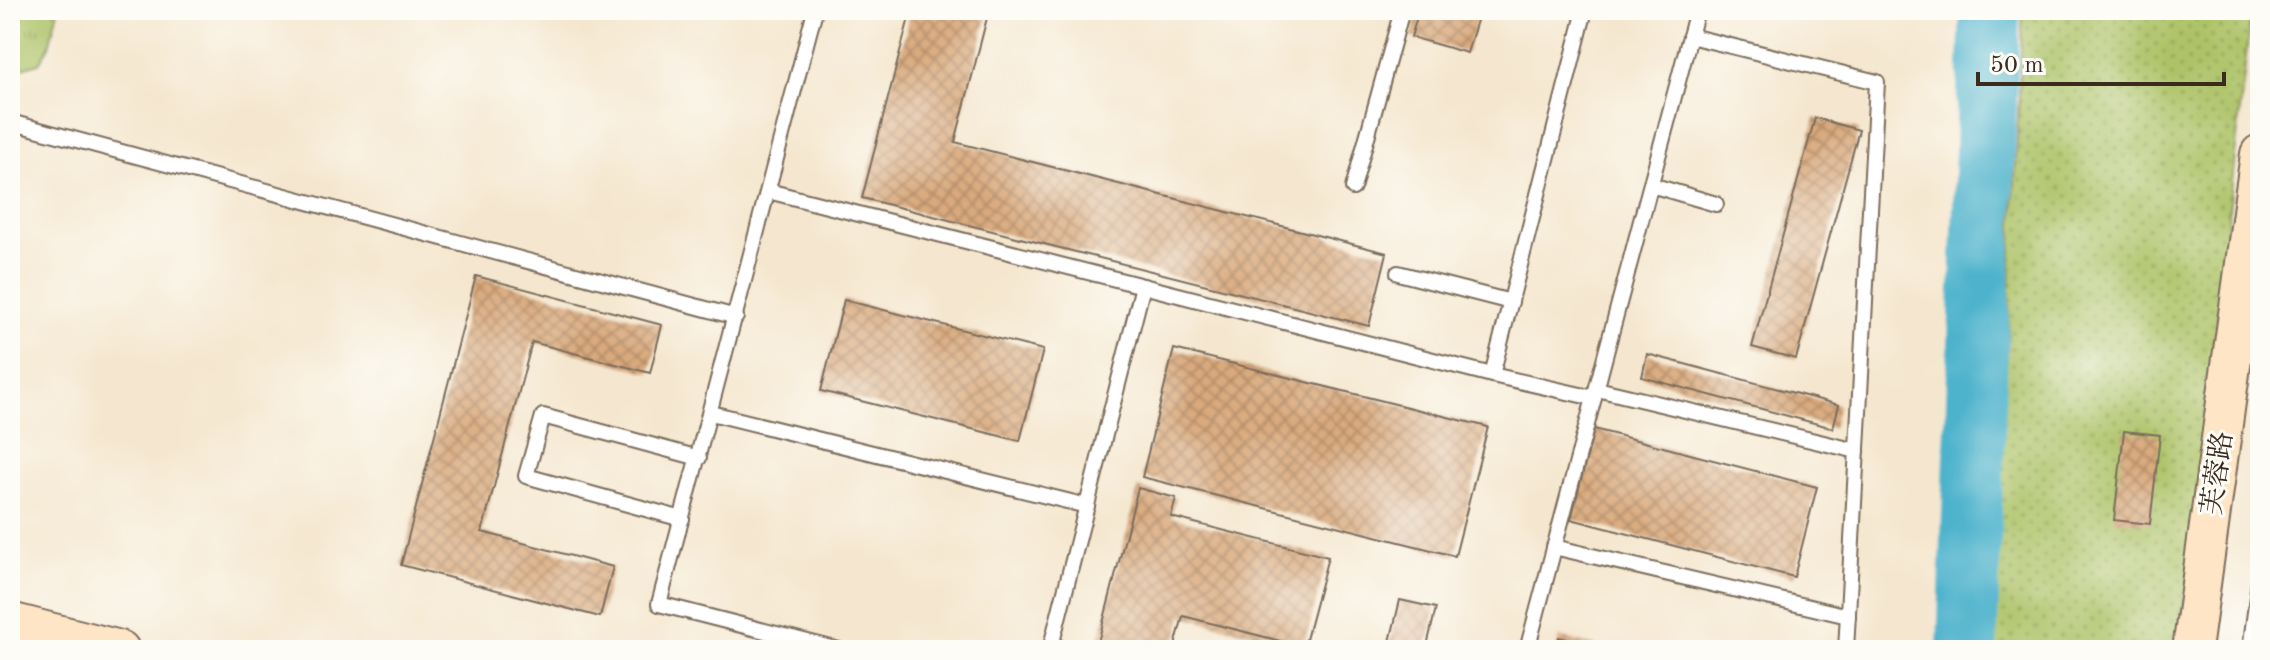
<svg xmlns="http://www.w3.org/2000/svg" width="2270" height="660" font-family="'Old Standard TT','Noto Serif SC',serif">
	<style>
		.grass { fill: url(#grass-tufts); stroke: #747643; stroke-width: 2 }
		.park { fill: url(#park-dots); stroke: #747643; stroke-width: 2 }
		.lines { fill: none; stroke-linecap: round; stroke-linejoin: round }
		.river { stroke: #4db2cc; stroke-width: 60 }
		.building { fill: url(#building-cross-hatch) }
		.lane-casing { stroke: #7c6c5c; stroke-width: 18 }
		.secondary-casing { stroke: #7c6c5c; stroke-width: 42 }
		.lane { stroke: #fff; stroke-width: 14 }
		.secondary { stroke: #fde5c5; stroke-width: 38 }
		.labels { text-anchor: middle; stroke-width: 6; stroke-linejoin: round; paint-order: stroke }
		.street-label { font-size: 28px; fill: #3b2a1e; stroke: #fdfcf7 }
	</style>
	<defs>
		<pattern id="grass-tufts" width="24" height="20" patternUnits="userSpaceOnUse" patternTransform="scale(2)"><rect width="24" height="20" fill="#adc368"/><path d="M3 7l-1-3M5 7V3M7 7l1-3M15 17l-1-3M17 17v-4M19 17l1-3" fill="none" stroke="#8e9f55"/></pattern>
		<pattern id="park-dots" width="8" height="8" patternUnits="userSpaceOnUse" patternTransform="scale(2)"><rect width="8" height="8" fill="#adc368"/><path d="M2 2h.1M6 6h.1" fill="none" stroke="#8e9f55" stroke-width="1.8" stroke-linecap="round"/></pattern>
		<pattern id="building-cross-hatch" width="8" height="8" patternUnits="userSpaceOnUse" patternTransform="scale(2)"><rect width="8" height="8" fill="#daaa7e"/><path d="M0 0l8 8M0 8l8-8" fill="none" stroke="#b28b67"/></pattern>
	</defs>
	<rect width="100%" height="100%" fill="#fdfcf7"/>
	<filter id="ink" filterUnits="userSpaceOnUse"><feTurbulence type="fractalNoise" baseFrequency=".0125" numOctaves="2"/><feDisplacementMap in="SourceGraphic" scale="16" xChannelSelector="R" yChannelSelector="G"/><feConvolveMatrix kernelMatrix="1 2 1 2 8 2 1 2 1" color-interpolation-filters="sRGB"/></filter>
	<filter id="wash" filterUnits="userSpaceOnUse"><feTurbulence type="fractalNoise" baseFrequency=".006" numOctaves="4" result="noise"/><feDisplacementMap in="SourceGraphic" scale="32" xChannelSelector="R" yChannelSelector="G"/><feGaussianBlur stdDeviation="1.8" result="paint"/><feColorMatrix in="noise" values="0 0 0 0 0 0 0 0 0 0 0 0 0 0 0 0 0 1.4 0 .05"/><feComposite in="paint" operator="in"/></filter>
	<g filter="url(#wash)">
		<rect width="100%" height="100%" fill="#f5e7cf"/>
		<path class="grass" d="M 10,10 L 58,10 L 49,46 L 39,63 L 10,72 Z"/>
		<path class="park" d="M 2023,10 L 2251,10 L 2189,575 L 2175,650 L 1993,650 Z"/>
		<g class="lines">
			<path class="river" d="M 1967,650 L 1990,10"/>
		</g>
		<g id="blocks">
			<g class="building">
				<path d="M 911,10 L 989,10 L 955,142 L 1387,253 L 1369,326 L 862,198 Z"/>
				<path d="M 1419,10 L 1453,10 L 1478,17 L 1467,53 L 1411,37 Z"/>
				<path d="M 1815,118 L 1859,130 L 1796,359 L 1752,347 Z"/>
				<path d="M 476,276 L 662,325 L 650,373 L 532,342 L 482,532 L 613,567 L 600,617 L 401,565 Z"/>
				<path d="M 844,300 L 1043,350 L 1020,441 L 821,391 Z"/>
				<path d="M 1174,349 L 1488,427 L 1455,556 L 1142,477 Z"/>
				<path d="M 1647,354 L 1839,405 L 1833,428 L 1642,377 Z"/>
				<path d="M 1594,429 L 1817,487 L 1794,577 L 1571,519 Z"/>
				<path d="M 2124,431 L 2160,435 L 2150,524 L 2114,520 Z"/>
				<path d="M 1138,488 L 1176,498 L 1171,517 L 1328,557 L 1304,647 L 1183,616 L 1174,650 L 1096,650 Z"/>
				<path d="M 1400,600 L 1436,608 L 1426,650 L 1388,650 Z"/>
				<path d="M 1559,637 L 1609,649 L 1609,650 L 1556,650 Z"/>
			</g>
		</g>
	</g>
	<g filter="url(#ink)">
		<use href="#blocks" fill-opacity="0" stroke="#7c6c5c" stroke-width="2"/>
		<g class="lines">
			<g class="lane-casing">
				<g id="lane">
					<path d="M 815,10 L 659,604 L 839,650"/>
					<path d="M 1690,36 L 1877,82 L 1846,650"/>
					<path d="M 10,122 L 736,317"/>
					<path d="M 1651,185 L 1716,204"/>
					<path d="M 1353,188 L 1402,10"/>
					<path d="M 768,191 L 1143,286"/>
					<path d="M 1398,273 L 1511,302"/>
					<path d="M 1492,375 L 1594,398"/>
					<path d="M 1597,389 L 1857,451"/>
					<path d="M 711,413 L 1087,506"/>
					<path d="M 682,519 L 526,476 L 543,416 L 699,458"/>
					<path d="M 1554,547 L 1848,616"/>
					<path d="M 1050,650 L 1143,286 L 1492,375 L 1585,10"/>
					<path d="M 1527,650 L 1697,10"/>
					<path d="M 2250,650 L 2260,574"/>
				</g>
			</g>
			<g class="secondary-casing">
				<g id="secondary">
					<path d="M 10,622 L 120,650"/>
					<path d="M 2192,650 L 2260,154"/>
				</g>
			</g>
			<use href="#lane" class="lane"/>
			<use href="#secondary" class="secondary"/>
		</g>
	</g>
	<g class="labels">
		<g class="street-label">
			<text transform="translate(2216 473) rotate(-82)" y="10">芙蓉路</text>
		</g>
	</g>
	<rect width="2270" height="660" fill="none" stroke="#fdfcf7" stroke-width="40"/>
	<path d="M1978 72v12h246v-12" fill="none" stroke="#3b2a1e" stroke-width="4"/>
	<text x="1990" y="72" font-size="24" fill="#3b2a1e" stroke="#fdfcf7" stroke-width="6" paint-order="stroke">50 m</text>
</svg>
